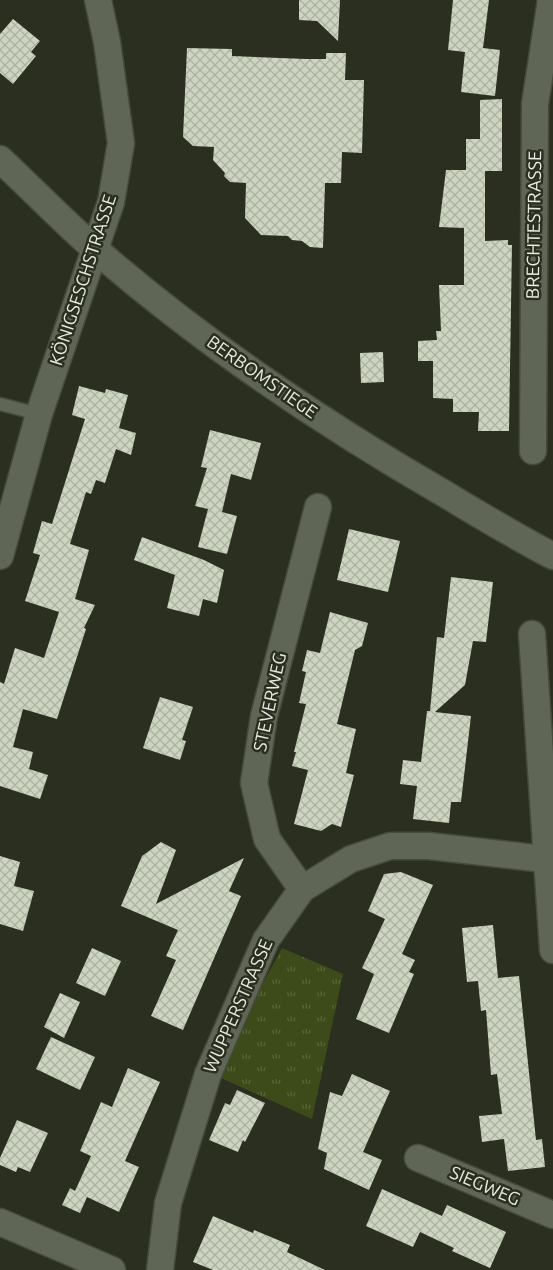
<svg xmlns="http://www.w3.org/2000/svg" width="553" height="1270" font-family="Ubuntu,sans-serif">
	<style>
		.grass { fill: url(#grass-tufts) }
		.building { fill: url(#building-cross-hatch) }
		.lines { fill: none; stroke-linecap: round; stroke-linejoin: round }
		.service-casing { stroke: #454a3c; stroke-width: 15 }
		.minor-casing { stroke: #454a3c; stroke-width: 29 }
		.service { stroke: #606655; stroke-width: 12 }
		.minor { stroke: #606655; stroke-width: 26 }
		.labels { text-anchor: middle; stroke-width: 5; stroke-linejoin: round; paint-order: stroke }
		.street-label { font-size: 18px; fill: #e8ece2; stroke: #2a2f1f }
	</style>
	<defs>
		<pattern id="grass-tufts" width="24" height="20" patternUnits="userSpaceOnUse" patternTransform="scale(1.25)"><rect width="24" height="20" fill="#3d4b1a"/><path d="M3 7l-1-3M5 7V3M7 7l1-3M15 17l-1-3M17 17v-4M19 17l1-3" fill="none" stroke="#59653b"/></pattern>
		<pattern id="building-cross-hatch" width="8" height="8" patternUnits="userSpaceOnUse" patternTransform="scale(1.25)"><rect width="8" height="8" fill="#cdd5c1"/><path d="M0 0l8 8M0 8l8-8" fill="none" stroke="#abb2a2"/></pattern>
	</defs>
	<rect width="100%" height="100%" fill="#2a2f1f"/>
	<path class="grass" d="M 282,948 L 343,974 L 312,1119 L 221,1078 L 247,1013 Z"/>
	<g class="building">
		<path d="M 299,0 L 340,0 L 338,41 L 317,21 L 299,20 Z"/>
		<path d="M 453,0 L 489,0 L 483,48 L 500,50 L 495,96 L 461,92 L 465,52 L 448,50 Z"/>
		<path d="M 13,19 L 40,41 L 31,52 L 36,56 L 13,84 L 0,73 L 0,34 Z"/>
		<path d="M 187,48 L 232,49 L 232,56 L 306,59 L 326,59 L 326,53 L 346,53 L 345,80 L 364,80 L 362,153 L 342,152 L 341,183 L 325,183 L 323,248 L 310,247 L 302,241 L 292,240 L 288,236 L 261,235 L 245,218 L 246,183 L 230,182 L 224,176 L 225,173 L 213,160 L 214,147 L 193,146 L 183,137 Z"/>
		<path d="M 502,99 L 502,171 L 485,171 L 485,241 L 508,240 L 508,245 L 512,245 L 509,431 L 478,431 L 479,412 L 453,412 L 453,399 L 433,398 L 433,361 L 418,361 L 418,341 L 437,340 L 436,331 L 441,331 L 439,285 L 464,285 L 464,228 L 439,227 L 446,170 L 466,170 L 466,139 L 480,139 L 480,100 Z"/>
		<path d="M 383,352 L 384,382 L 361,383 L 360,353 Z"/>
		<path d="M 79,386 L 105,393 L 106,389 L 128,395 L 119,428 L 136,433 L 131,455 L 116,449 L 105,483 L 96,480 L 91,494 L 86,492 L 70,544 L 89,550 L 75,599 L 95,605 L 84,628 L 86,629 L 57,719 L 23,709 L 13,747 L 33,752 L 29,769 L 48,775 L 40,799 L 0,786 L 0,682 L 4,684 L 15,648 L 44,658 L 59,612 L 25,601 L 40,555 L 33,553 L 42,521 L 52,524 L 85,419 L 72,415 Z"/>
		<path d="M 210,430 L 261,443 L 251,480 L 231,474 L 222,512 L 237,516 L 227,554 L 198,547 L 208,509 L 195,506 L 207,468 L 201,467 Z"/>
		<path d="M 349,529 L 400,541 L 388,592 L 337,580 Z"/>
		<path d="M 142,537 L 204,560 L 224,570 L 217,603 L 203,599 L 199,616 L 167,608 L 175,575 L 134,560 Z"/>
		<path d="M 451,577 L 493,582 L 486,642 L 473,641 L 465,685 L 435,712 L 471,716 L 461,802 L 451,802 L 449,823 L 413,819 L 417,786 L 400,784 L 403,760 L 421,762 L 427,711 L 430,711 L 437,637 L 444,638 Z"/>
		<path d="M 330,612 L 368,623 L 362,646 L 355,650 L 337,724 L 356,729 L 346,773 L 354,775 L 341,827 L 332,824 L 321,831 L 294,824 L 308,770 L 292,766 L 296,752 L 294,752 L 306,704 L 299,703 L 306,672 L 302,671 L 307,650 L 320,653 Z"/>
		<path d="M 160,697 L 193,707 L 182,740 L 186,741 L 180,760 L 143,748 Z"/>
		<path d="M 161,842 L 176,850 L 156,904 L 244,858 L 229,891 L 241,896 L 183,1030 L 151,1016 L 176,960 L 166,956 L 178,930 L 121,906 L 142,856 Z"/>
		<path d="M 0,856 L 20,862 L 14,886 L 34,891 L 23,931 L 0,924 Z"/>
		<path d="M 401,872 L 433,885 L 402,954 L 415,960 L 409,972 L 414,974 L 389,1033 L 356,1019 L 374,974 L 362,968 L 385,919 L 368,911 L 384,874 Z"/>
		<path d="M 493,925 L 498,978 L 519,976 L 536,1140 L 542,1139 L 545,1167 L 508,1171 L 504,1139 L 482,1142 L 479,1116 L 502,1114 L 497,1074 L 491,1075 L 486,1010 L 481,1011 L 478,981 L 467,982 L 462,928 Z"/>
		<path d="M 92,948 L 121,961 L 105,996 L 76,983 Z"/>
		<path d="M 60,993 L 80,1002 L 64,1038 L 44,1027 Z"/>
		<path d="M 51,1037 L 95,1057 L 80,1090 L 36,1069 Z"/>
		<path d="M 128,1068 L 160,1082 L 125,1161 L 139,1167 L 119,1212 L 87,1197 L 80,1213 L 62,1205 L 70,1188 L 75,1191 L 91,1156 L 80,1151 L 101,1102 L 112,1107 Z"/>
		<path d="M 352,1074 L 390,1091 L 363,1152 L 382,1160 L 369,1190 L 324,1169 L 327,1153 L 318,1149 L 330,1092 L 342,1096 Z"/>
		<path d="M 237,1090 L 265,1103 L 245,1142 L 243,1140 L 238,1152 L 209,1140 L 225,1103 L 230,1105 Z"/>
		<path d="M 17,1120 L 48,1133 L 30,1172 L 18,1167 L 16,1172 L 0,1165 L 0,1158 Z"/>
		<path d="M 382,1189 L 442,1216 L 447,1205 L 506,1232 L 490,1268 L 452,1251 L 454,1248 L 420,1232 L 413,1247 L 366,1226 Z"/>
		<path d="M 213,1216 L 253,1233 L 254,1230 L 290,1245 L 287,1252 L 325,1270 L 213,1270 L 193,1262 Z"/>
	</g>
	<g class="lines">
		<g class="service-casing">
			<path id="service" d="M 0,404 L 39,414"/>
		</g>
		<g class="minor-casing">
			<g id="minor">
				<path d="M 0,159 C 32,189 63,221 96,250 C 203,343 322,423 445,494 C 480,515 516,537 553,556"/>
				<path d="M 533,451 L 535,104 L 551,0"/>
				<path d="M 0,556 L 39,414 L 111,202 L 121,143 L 107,42 L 98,0"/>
				<path d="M 532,634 L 553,950"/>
				<path d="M 302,889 L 267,839 L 254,783 L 264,716 L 318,507"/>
				<path d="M 418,1158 L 553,1215"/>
				<path d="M 0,1222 L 112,1270"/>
				<path d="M 160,1270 L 168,1203 L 208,1074 L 266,940 L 302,889 L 351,859 L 390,846 L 429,846 L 553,860"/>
			</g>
		</g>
		<use href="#service" class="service"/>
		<use href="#minor" class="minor"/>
	</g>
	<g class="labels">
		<g class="street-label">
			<text transform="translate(534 225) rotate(-89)" y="6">BRECHTESTRASSE</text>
			<text transform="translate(83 280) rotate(-72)" y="6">KÖNIGSESCHSTRASSE</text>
			<text transform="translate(262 377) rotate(35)" y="6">BERBOMSTIEGE</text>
			<text transform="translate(270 702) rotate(-78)" y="6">STEVERWEG</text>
			<text transform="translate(238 1006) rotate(-66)" y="6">WUPPERSTRASSE</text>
			<text transform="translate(485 1186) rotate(23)" y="6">SIEGWEG</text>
		</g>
	</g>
</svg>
